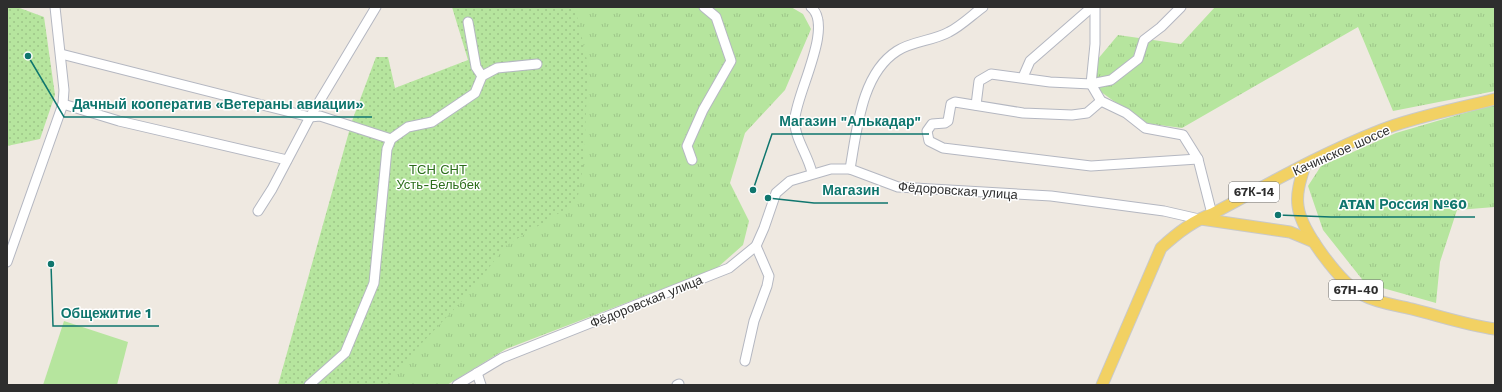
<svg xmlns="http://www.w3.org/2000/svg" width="1502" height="392" font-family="'Work Sans',sans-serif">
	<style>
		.grass { fill: url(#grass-tufts) }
		.park { fill: #b6e59e }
		.garden { fill: url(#garden-dots) }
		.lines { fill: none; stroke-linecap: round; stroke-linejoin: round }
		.minor-casing { stroke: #b4b7c1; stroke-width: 11 }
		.major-casing { stroke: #c9c9c9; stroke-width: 13 }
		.minor { stroke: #fff; stroke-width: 9 }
		.major { stroke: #f2d163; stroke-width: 11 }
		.labels { text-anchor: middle; stroke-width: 3; stroke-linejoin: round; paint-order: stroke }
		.shield { fill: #fff; stroke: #6d6d6d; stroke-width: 1 }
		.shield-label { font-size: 12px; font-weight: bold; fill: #2e2e2e }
		.street-label { font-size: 13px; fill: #2e2e2e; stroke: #fff }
		.park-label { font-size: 13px; fill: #2c6e1b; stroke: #fff }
		.leader { fill: none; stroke: #0f766e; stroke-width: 1.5 }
		.callout-dot { fill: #0f766e; stroke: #fff; stroke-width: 1.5 }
		.callout-label { font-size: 14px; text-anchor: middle; font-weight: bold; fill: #0f766e; stroke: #fff; stroke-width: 3; stroke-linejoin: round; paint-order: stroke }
	</style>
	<defs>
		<pattern id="grass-tufts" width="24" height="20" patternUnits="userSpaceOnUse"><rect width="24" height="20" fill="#b6e59e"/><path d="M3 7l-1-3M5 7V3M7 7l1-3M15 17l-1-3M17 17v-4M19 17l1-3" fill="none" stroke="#9dc588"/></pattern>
		<pattern id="garden-dots" width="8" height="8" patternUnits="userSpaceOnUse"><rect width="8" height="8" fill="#b6e59e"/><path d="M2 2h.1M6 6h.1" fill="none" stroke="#9dc588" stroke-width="1.8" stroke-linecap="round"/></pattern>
	</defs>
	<rect width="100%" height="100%" fill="#efe9e1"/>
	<g class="grass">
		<path d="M 568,7 L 791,7 L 803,14 L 811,29 L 785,90 L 745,133 L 730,183 L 749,221 L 743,245 L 717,268 L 506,349 L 447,385 L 371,385 Z"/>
		<path d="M 1215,7 L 1495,7 L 1495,91 L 1393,111 L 1358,27 L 1182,128 L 1144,123 L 1097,89 L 1092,66 L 1118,35 L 1181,44 Z"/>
		<path d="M 1495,104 L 1495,207 L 1457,210 L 1440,262 L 1436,303 L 1365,283 L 1323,230 L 1308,186 L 1321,166 L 1396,133 Z"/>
	</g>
	<path class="park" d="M 64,321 L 128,342 L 117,385 L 43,385 Z"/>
	<g class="garden">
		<path d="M 7,7 L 17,7 L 44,17 L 55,95 L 40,139 L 7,146 Z"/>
		<path d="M 452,7 L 575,7 L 588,65 L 584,160 L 577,202 L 507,245 L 462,301 L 382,385 L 278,385 L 352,121 L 376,57 L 388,57 L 395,88 L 468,60 Z"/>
	</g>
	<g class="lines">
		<g class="minor-casing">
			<g id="minor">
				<path d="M 811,7 C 834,26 797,92 795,118 C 793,137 808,154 812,173"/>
				<path d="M 1095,7 L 1095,44 L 1091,84 L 1101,101 L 1126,113 L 1145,128 L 1183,135 L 1198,159 L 1212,214"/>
				<path d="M 468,22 L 476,67 L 482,76"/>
				<path d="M 61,54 L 310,117 L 320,116 L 391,139"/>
				<path d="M 1023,77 L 1030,61 L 1092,7"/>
				<path d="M 1101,101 L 1087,113 L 1072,115 L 1023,113 L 955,102 L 951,104 L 948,121 L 945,123 L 932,124 L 927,131 L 929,141 L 943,148 L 1091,166 L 1198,159"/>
				<path d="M 63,104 L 119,121 L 287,160"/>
				<path d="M 976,105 L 979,81 L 991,74 L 1050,82 L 1091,84 L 1111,80 L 1138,59 L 1144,40 L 1161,27 L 1181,7"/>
				<path d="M 692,160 L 687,146 L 703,110 L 731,61 L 716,17 L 704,7"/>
				<path d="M 850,169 C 857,130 861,74 897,51 C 912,41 933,41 949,32 C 961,26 972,15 983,7"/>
				<path d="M 258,211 L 272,189 L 310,117 L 376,7"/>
				<path d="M 7,262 L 63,104 L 64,90 L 55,7"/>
				<path d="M 745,361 L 754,321 L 767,286 L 769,276 L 756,246"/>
				<path d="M 477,373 L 481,385"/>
				<path d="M 309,385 L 345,353 L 374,283 L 387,149 L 391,139 L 408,127 L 432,122 L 475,93 L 482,76 L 497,68 L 537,64"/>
				<path d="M 457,385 L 502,358 L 729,268 L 756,246 L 764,228 L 776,193 L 790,181 L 831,169 L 850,169 L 898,187 L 1051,196 L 1164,211 L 1199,219"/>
				<path d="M 677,385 L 679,384"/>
			</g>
		</g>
		<g class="major-casing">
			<g id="major">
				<path d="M 1305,165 C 1301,178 1296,192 1298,206 C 1301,231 1341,284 1363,295 C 1377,303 1397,305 1412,309 C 1440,316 1467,325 1495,329"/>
				<path d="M 1201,219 L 1290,232 L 1314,242"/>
				<path d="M 1102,385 L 1161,248 C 1176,234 1192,221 1212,214 C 1267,185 1322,153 1381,130 C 1417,116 1457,109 1495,99"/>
			</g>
		</g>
		<use href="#minor" class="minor"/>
		<use href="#major" class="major"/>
	</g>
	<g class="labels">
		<g class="shield">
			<rect x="1229" y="182" width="50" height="20" rx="3"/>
			<rect x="1329" y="280" width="54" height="20" rx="3"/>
		</g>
		<g class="shield-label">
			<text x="1254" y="196">67К-14</text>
			<text x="1356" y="294">67H-40</text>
		</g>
		<g class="street-label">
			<text transform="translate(1341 150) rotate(-24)" y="5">Качинское шоссе</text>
			<text transform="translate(958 190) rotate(4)" y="5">Фёдоровская улица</text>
			<text transform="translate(646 301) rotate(-22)" y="5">Фёдоровская улица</text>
		</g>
		<g class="park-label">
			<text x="438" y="174">ТСН СНТ<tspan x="438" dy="15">Усть-Бельбек</tspan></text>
		</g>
	</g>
	<path class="leader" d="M28 56L64 117H372M753 190L772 134H929M768 198L814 203H888M1278 215L1331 217H1475M51 264L53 326H159"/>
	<g class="callout-dot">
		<circle cx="28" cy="56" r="4"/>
		<circle cx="753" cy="190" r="4"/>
		<circle cx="768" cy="198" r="4"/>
		<circle cx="1278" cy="215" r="4"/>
		<circle cx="51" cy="264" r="4"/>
	</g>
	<g class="callout-label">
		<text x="218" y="109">Дачный кооператив «Ветераны авиации»</text>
		<text x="850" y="126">Магазин "Алькадар"</text>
		<text x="851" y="195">Магазин</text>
		<text x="1403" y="209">ATAN Россия №60</text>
		<text x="106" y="318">Общежитие 1</text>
	</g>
	<rect width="1502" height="392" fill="none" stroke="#2e2e2e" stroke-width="16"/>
</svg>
